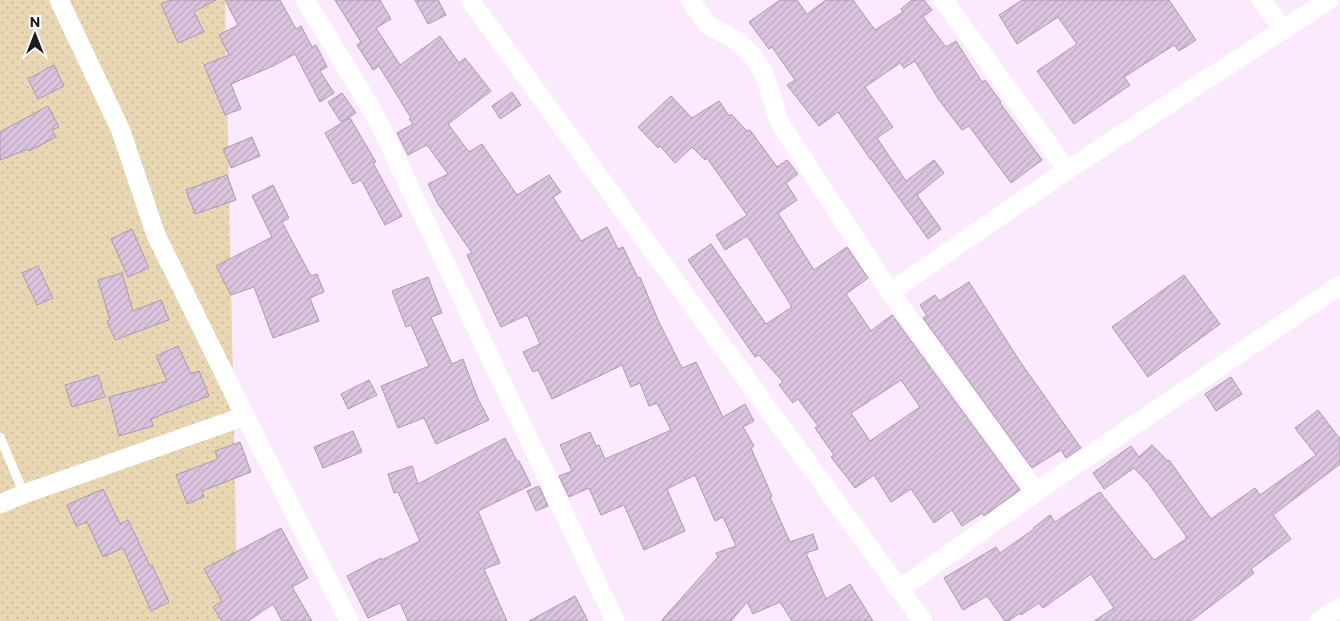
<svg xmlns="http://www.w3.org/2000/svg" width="1340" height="621" font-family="Commissioner,sans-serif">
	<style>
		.grass { fill: url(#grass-dots) }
		.building { fill: url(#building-hatch); stroke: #ac98b0; fill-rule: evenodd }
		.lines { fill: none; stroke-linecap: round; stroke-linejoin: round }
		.service { stroke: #fff; stroke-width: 9 }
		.minor { stroke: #fff; stroke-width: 19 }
	</style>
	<defs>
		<pattern id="grass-dots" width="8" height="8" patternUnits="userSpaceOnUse" patternTransform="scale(1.25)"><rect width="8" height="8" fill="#e9d7b4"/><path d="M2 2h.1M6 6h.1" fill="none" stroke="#c8b89a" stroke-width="1.8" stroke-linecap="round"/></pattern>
		<pattern id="building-hatch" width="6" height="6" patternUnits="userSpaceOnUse" patternTransform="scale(1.25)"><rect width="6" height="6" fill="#dac4de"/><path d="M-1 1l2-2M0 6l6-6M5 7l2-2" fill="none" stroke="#bba8be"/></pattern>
	</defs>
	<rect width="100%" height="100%" fill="#fbeafe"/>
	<path class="grass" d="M 0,0 L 225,0 L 238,621 L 0,621 Z"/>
	<g class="building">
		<path d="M 170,0 L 216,0 L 194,12 L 204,32 L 178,43 L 161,4 Z"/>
		<path d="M 225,0 L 280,0 L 296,29 L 301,26 L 312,47 L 316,45 L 327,67 L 320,71 L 334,93 L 320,102 L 295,54 L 273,66 L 231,84 L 241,109 L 225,115 L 204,65 L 229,55 L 219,35 L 238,25 Z"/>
		<path d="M 335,0 L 380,0 L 391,19 L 376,28 L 400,65 L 440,36 L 459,63 L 465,58 L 491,91 L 448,124 L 469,152 L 482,144 L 517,195 L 549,175 L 561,192 L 553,197 L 581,241 L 607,227 L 618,249 L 623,247 L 638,278 L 640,277 L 658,320 L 682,368 L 696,362 L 723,417 L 745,404 L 754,421 L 743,427 L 754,446 L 751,448 L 772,496 L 770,497 L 790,542 L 813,534 L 818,549 L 806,553 L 826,599 L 850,584 L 873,621 L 792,621 L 780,602 L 753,614 L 747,602 L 731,621 L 661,621 L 718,557 L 716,553 L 736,546 L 723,517 L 715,521 L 695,475 L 667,489 L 685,531 L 644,550 L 624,505 L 601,515 L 589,488 L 569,497 L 559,476 L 572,471 L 560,445 L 590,432 L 596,446 L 599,445 L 605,459 L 671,430 L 657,403 L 649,406 L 640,383 L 631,387 L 622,365 L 552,399 L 538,370 L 533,372 L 523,352 L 540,344 L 527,315 L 501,327 L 467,255 L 472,253 L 438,204 L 428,184 L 448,174 L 427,145 L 408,155 L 397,133 L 413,124 L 409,119 L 411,118 L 379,66 L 373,70 L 357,45 L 361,42 Z"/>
		<path d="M 415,0 L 438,0 L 446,15 L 428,24 Z"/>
		<path d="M 780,0 L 797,0 L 807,14 L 826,0 L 853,0 L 875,30 L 903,12 L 901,9 L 912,0 L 924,0 L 932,10 L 923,17 L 946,47 L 956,41 L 982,82 L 985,80 L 1001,102 L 1000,103 L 1042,160 L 1011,183 L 969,126 L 962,130 L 939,100 L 915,61 L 904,68 L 900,63 L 881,76 L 865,87 L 893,127 L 877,138 L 906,181 L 934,160 L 944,173 L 917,195 L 941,229 L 928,239 L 872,160 L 871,160 L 838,112 L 819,126 L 787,85 L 795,80 L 772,47 L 769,49 L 749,22 Z"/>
		<path d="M 1022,0 L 1169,0 L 1196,40 L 1179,51 L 1174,45 L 1124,77 L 1130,85 L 1074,124 L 1037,71 L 1077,44 L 1058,17 L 1017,44 L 999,15 Z"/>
		<path d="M 54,65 L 64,86 L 38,99 L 28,79 Z"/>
		<path d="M 512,92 L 521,105 L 500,119 L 492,106 Z"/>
		<path d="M 342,93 L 356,113 L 341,122 L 328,102 Z"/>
		<path d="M 671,96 L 692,118 L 719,101 L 729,116 L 731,114 L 747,131 L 750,130 L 777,167 L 787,160 L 798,174 L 786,183 L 797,200 L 778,213 L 814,270 L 847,247 L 868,278 L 846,294 L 871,331 L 892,315 L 1020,490 L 984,516 L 982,513 L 962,526 L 952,510 L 934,523 L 911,489 L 891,502 L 874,475 L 855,488 L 831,457 L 834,455 L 815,428 L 818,426 L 798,399 L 793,403 L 779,385 L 783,382 L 759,355 L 755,357 L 688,260 L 711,244 L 766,324 L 792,307 L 747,236 L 725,250 L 716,235 L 747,215 L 707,158 L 705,160 L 692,147 L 675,163 L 660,146 L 658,148 L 638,127 ZM 901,380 L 920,407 L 870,441 L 851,413 Z"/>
		<path d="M 48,106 L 59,127 L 52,130 L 56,137 L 29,151 L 28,149 L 0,160 L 0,132 Z"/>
		<path d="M 350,118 L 376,162 L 373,163 L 402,216 L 385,225 L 361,180 L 353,184 L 325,133 Z"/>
		<path d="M 252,137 L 260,156 L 231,168 L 223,149 Z"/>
		<path d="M 227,175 L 236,200 L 195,214 L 186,190 Z"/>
		<path d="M 273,185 L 289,218 L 282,222 L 311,276 L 317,274 L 324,292 L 310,298 L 319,321 L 273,338 L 254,287 L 231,295 L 216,266 L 272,237 L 252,196 Z"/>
		<path d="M 132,229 L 149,268 L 128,277 L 111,239 Z"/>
		<path d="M 38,266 L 53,298 L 37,305 L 22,273 Z"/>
		<path d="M 122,273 L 133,311 L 161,300 L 169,320 L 115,340 L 107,321 L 110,320 L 98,280 Z"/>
		<path d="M 1184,275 L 1220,324 L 1148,377 L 1112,327 Z"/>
		<path d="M 428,277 L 442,313 L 431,317 L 452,364 L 463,359 L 478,399 L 489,420 L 436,444 L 424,418 L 398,428 L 381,386 L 429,366 L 411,325 L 406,327 L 392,291 Z"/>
		<path d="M 969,282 L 1019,360 L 1081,448 L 1066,458 L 1061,450 L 1032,468 L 923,318 L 927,316 L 920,305 L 935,295 L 939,301 Z"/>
		<path d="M 178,346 L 191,374 L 199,371 L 209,396 L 151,419 L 153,426 L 119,436 L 109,397 L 167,381 L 156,356 Z"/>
		<path d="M 98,375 L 105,397 L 72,407 L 65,385 Z"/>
		<path d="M 1231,377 L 1242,394 L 1216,411 L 1205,394 Z"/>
		<path d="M 369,380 L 377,395 L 348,409 L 341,394 Z"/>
		<path d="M 1318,410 L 1340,439 L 1340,464 L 1273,515 L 1291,539 L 1251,569 L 1254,573 L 1191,621 L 1094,621 L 1114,608 L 1091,574 L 1043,608 L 1039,603 L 1021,615 L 1020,613 L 1008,621 L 1005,621 L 987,596 L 963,610 L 944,578 L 996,547 L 1000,553 L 1034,529 L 1033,528 L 1050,515 L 1055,522 L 1100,492 L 1154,560 L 1186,539 L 1186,536 L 1148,483 L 1134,468 L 1104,489 L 1093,473 L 1131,446 L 1139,457 L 1152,445 L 1168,461 L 1169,460 L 1211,519 L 1255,488 L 1260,495 L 1316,455 L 1295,428 Z"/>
		<path d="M 353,431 L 362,452 L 323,468 L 314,447 Z"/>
		<path d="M 505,438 L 517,461 L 519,461 L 531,485 L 478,511 L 500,563 L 484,569 L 507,621 L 408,621 L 400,603 L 368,618 L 347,576 L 381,558 L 382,560 L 420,541 L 398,492 L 394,493 L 388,474 L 412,466 L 418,484 Z"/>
		<path d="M 240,442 L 251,472 L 202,491 L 204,497 L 187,504 L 176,475 L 218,459 L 215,451 Z"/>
		<path d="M 539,486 L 548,506 L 536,511 L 527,491 Z"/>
		<path d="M 103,489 L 120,524 L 128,520 L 150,566 L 152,565 L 169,602 L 151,611 L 123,548 L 103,557 L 87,522 L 76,526 L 67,505 Z"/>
		<path d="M 281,528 L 308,578 L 292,587 L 312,621 L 282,621 L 273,604 L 248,621 L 222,621 L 213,607 L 222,601 L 204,569 Z"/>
		<path d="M 575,596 L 588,621 L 529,621 Z"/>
	</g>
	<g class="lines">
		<path class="service" d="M 0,437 L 24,494"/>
		<g class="minor">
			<path d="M 59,0 L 121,131 L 156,235 L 245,416"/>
			<path d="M 305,0 L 362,93 L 380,125 L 615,621"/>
			<path d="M 470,0 L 923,621"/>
			<path d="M 690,0 L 707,24 L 737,41 L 753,56 L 765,76 L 779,122 L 890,292 L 1036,492"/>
			<path d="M 943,0 L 1067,170"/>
			<path d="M 1261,0 L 1284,30"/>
			<path d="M 890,292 L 1067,170 L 1329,0"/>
			<path d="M 0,504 L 24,494 L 245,416 L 349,621"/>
			<path d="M 899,590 L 1036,492 L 1340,285"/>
			<path d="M 1319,621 L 1340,607"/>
		</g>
	</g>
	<g transform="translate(35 35)" stroke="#ffffff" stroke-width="4" paint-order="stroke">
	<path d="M0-4L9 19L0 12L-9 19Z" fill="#211922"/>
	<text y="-8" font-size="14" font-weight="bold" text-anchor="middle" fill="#211922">N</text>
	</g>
</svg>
